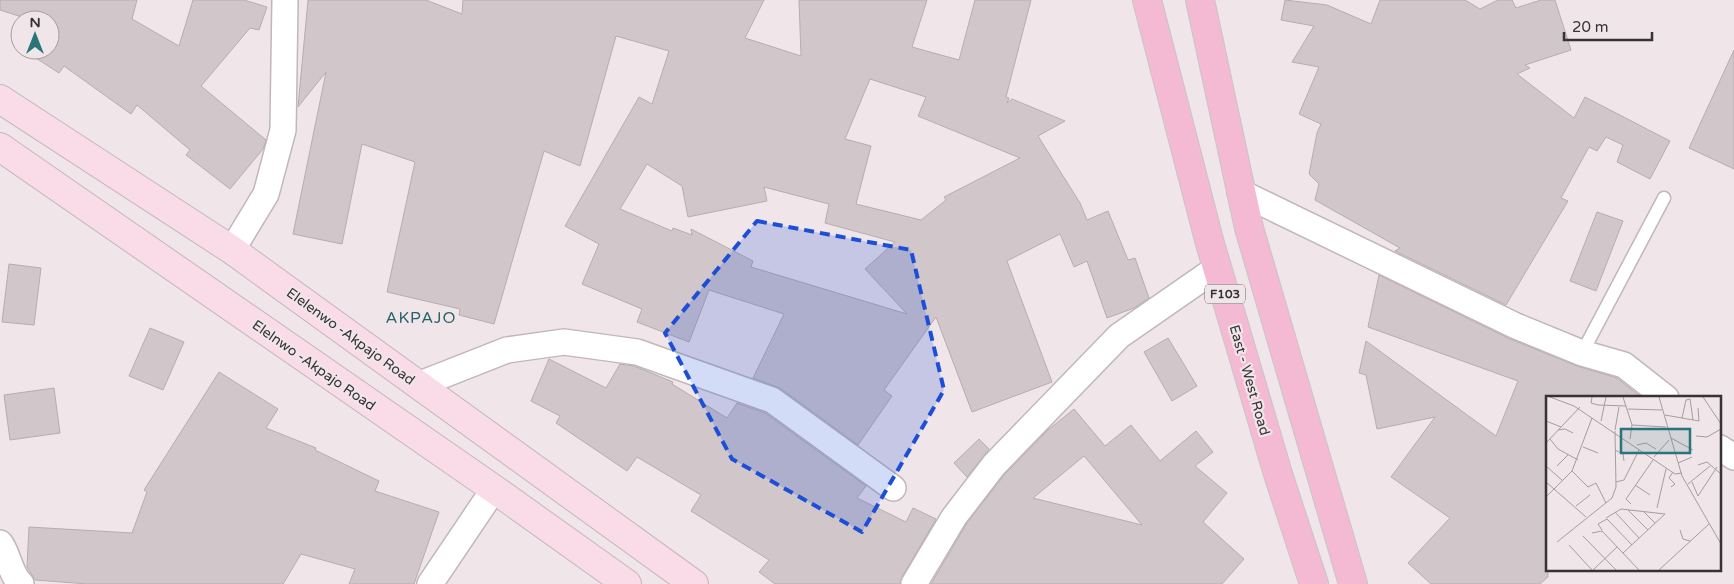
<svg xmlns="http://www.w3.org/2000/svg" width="1734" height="584" font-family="'Varela Round',sans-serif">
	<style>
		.building { fill: #d1c7cb; stroke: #b7adb0; fill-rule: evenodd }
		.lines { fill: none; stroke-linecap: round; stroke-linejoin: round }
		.service-casing { stroke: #c1b7bb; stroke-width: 15 }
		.minor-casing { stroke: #c1b7bb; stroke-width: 28 }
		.secondary-casing { stroke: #c1b7bb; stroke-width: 30 }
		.primary-casing { stroke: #c7c6c6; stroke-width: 30 }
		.service { stroke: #fff; stroke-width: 12 }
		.minor { stroke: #fff; stroke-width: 25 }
		.secondary { stroke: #fadce9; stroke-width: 28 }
		.primary { stroke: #f4b9d3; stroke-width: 28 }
		.marked { fill: #1d4ed8; fill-opacity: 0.2; stroke: #1d4ed8; stroke-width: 4; stroke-dasharray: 10 6; stroke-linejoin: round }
		.labels { text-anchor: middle; stroke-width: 4.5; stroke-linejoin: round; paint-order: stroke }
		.shield { fill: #f0e5e9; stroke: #6e686a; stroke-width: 1 }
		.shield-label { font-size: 12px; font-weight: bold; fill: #373234 }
		.street-label { font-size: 14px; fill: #373234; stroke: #f0e5e9 }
		.quarter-label { font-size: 16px; letter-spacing: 1px; fill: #286267; stroke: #f0e5e9 }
		.inset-road { fill: none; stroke: #a69da1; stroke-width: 1 }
		.view { fill: #2a747a; fill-opacity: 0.15; stroke: #2a747a; stroke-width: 2.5 }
		.inset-edge { fill: none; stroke: #373234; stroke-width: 2.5 }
	</style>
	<rect width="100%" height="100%" fill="#f0e5e9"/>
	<g class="building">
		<path d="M 0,0 L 137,0 L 132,19 L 179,46 L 193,0 L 244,0 L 267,7 L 259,30 L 250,28 L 201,86 L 266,140 L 263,149 L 230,189 L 186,155 L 190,150 L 137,105 L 131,114 L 64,66 L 59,73 L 25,51 L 50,50 L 50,20 L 31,20 L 0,10 Z"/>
		<path d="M 308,0 L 426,0 L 462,14 L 463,0 L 764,0 L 745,38 L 801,56 L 799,0 L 927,0 L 912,47 L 959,60 L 975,0 L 1031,0 L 1006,97 L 1009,98 L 1007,103 L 1012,99 L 1065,121 L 1038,136 L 1080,203 L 1087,220 L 1108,211 L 1128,260 L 1135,258 L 1149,298 L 1134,308 L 1107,318 L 1087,261 L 1074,267 L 1060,234 L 1007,261 L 1052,382 L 972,412 L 936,317 L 884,390 L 892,396 L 858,445 L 780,388 L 753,378 L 784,314 L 709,290 L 689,342 L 637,322 L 642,309 L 582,284 L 599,244 L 565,226 L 639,97 L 652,104 L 669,51 L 616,36 L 580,166 L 544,151 L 494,324 L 459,315 L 460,309 L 387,292 L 415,162 L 362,144 L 342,244 L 293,234 L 326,72 L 298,107 ZM 870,79 L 926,97 L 918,116 L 1020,158 L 944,197 L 946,200 L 921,220 L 856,204 L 871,146 L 845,139 ZM 647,164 L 682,186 L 688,217 L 767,201 L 764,187 L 829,204 L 825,223 L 895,242 L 865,269 L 907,314 L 751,267 L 753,261 L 691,229 L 692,235 L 673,228 L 672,231 L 620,209 Z"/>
		<path d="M 1285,0 L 1327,5 L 1371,24 L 1380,0 L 1465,0 L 1480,9 L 1498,0 L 1512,0 L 1516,8 L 1541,0 L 1555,0 L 1571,50 L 1525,65 L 1530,68 L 1517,74 L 1574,118 L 1585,97 L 1670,141 L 1650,179 L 1617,162 L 1623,145 L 1606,137 L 1597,151 L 1589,147 L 1561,198 L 1568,201 L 1506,305 L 1395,251 L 1400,248 L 1315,200 L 1319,184 L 1309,174 L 1317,133 L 1321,124 L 1299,114 L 1319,67 L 1292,62 L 1314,26 L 1281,20 Z"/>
		<path d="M 1734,50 L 1734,169 L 1689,148 Z"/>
		<path d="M 1597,212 L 1623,221 L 1596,291 L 1570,281 Z"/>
		<path d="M 9,264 L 41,268 L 34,325 L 2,322 Z"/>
		<path d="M 1379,275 L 1510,339 L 1577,366 L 1617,378 L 1642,398 L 1548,398 L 1548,577 L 1540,584 L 1431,584 L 1408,563 L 1450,518 L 1391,477 L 1435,417 L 1377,429 L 1366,375 L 1359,373 L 1366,341 L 1496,436 L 1518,381 L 1368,327 Z"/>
		<path d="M 150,328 L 184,342 L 163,390 L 129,376 Z"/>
		<path d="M 1168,338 L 1197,386 L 1172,401 L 1144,352 Z"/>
		<path d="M 549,359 L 606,388 L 620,364 L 634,366 L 673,382 L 672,384 L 727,418 L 737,403 L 765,413 L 866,486 L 857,498 L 906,522 L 913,508 L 936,519 L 902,577 L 900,584 L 775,584 L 759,572 L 769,560 L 691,511 L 701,495 L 637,457 L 627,471 L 556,423 L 560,416 L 531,401 Z"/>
		<path d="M 219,372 L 278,409 L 266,428 L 316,448 L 315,450 L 379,481 L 375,491 L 439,512 L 414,584 L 349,584 L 355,569 L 301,554 L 283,584 L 88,584 L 35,580 L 27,567 L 29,527 L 132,533 L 147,492 L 144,490 Z"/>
		<path d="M 54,388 L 60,433 L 10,440 L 4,395 Z"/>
		<path d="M 1074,409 L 1105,446 L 1131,425 L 1160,461 L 1196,431 L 1213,452 L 1195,466 L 1227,493 L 1203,522 L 1244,559 L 1222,584 L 931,584 L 967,523 L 1005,474 L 1048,430 ZM 1084,456 L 1142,525 L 1033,498 Z"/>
		<path d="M 979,439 L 989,449 L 967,477 L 954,463 Z"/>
	</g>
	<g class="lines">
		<g class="service-casing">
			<path id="service" d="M 1582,353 L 1664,198"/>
		</g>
		<g class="minor-casing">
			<g id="minor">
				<path d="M 1240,192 L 1516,326 L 1582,353 L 1624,365 L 1666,398"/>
				<path d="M 232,250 L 266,194 L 283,130 L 285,0"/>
				<path d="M 418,385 L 507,350 L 564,342 L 637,352 L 772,400 L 893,488"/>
				<path d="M 1720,448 L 1734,457"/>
				<path d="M 0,543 C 9,555 10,574 21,584"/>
				<path d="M 430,584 L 494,489"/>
				<path d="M 914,584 L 954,517 L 994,465 L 1119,336 L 1217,268"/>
			</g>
		</g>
		<g class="secondary-casing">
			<g id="secondary">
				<path d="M 0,99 L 232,250 L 694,584"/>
				<path d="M 0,147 L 494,489 L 627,584"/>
			</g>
		</g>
		<g class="primary-casing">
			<g id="primary">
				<path d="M 1147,0 L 1209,240 L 1278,474 L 1314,584"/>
				<path d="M 1200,0 L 1249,228 L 1353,584"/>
			</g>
		</g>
		<use href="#service" class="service"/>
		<use href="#minor" class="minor"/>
		<use href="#secondary" class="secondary"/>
		<use href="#primary" class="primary"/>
	</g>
	<path class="marked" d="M 757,221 L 911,250 L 944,390 L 862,532 L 732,459 L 665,333 Z"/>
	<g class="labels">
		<rect class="shield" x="1205" y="284.5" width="40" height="19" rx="4"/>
		<g class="shield-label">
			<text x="1225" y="298">F103</text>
		</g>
		<g class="street-label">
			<text transform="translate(351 336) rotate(36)" y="5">Elelenwo -Akpajo Road</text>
			<text transform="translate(314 365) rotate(35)" y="5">Elelnwo -Akpajo Road</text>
			<text transform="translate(1250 380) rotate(74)" y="5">East - West Road</text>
		</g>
		<g class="quarter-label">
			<text x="421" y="323">AKPAJO</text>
		</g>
	</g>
	<g transform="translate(1546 396)">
		<rect width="175" height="175" fill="#f0e5e9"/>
		<path class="inset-road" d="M 4,1 L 28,10 L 129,78 L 136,77M 46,1 L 45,7 L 52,9 L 80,10M 77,1 L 86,29 L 84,43M 113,1 L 136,80 L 175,148M 157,1 L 175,28M 82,13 L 116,14M 119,19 L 153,25 L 152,12M 136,22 L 140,4 L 144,3 L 147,24M 0,25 L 15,31M 55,25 L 60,1M 86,29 L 120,31M 12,34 L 19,33 L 27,37M 69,34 L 73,11M 150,40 L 161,41 L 175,33M 125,42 L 147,54M 4,43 L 12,53 L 32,64M 0,47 L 34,11M 91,49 L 100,47 L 110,53M 37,51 L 52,57M 69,54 L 77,58 L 78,65M 108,61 L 123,44M 132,67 L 146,61M 152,69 L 161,66 L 175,78M 0,70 L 17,85M 11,70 L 22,59M 26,75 L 42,91 L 50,87 L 60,107M 0,86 L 40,121M 70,86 L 78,84 L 93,54M 146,86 L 152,100 L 171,71M 142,88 L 164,70M 89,89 L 104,99M 125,91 L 129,88 L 123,82 L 127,76M 0,101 L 26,75 L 46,22M 85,108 L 80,103 L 107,64M 30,110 L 44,99M 111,112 L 120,73M 82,114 L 102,134M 97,115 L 109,127M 69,116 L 93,142M 60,122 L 75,113 L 119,118 L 77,157M 56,134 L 52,128 L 61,123 L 86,149M 134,134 L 137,143 L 144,145M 46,137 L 56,135 L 93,174M 37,140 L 70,174M 11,146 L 66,102 L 70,91 L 69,35M 23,149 L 46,174M 47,174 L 71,151M 113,174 L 163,128"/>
		<path class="view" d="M 75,33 L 144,33 L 144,57 L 75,57 Z"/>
		<rect width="175" height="175" class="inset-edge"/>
	</g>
	<g transform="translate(35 35)"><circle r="24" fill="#f0e5e9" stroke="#a69da1"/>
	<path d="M0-4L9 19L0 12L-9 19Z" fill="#2a747a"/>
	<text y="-8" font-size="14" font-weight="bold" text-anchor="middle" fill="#373234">N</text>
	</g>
	<path d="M1564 32v8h88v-8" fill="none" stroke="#373234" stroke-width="2.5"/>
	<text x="1572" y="32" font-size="15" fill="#373234" stroke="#f0e5e9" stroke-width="4" paint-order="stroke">20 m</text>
</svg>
